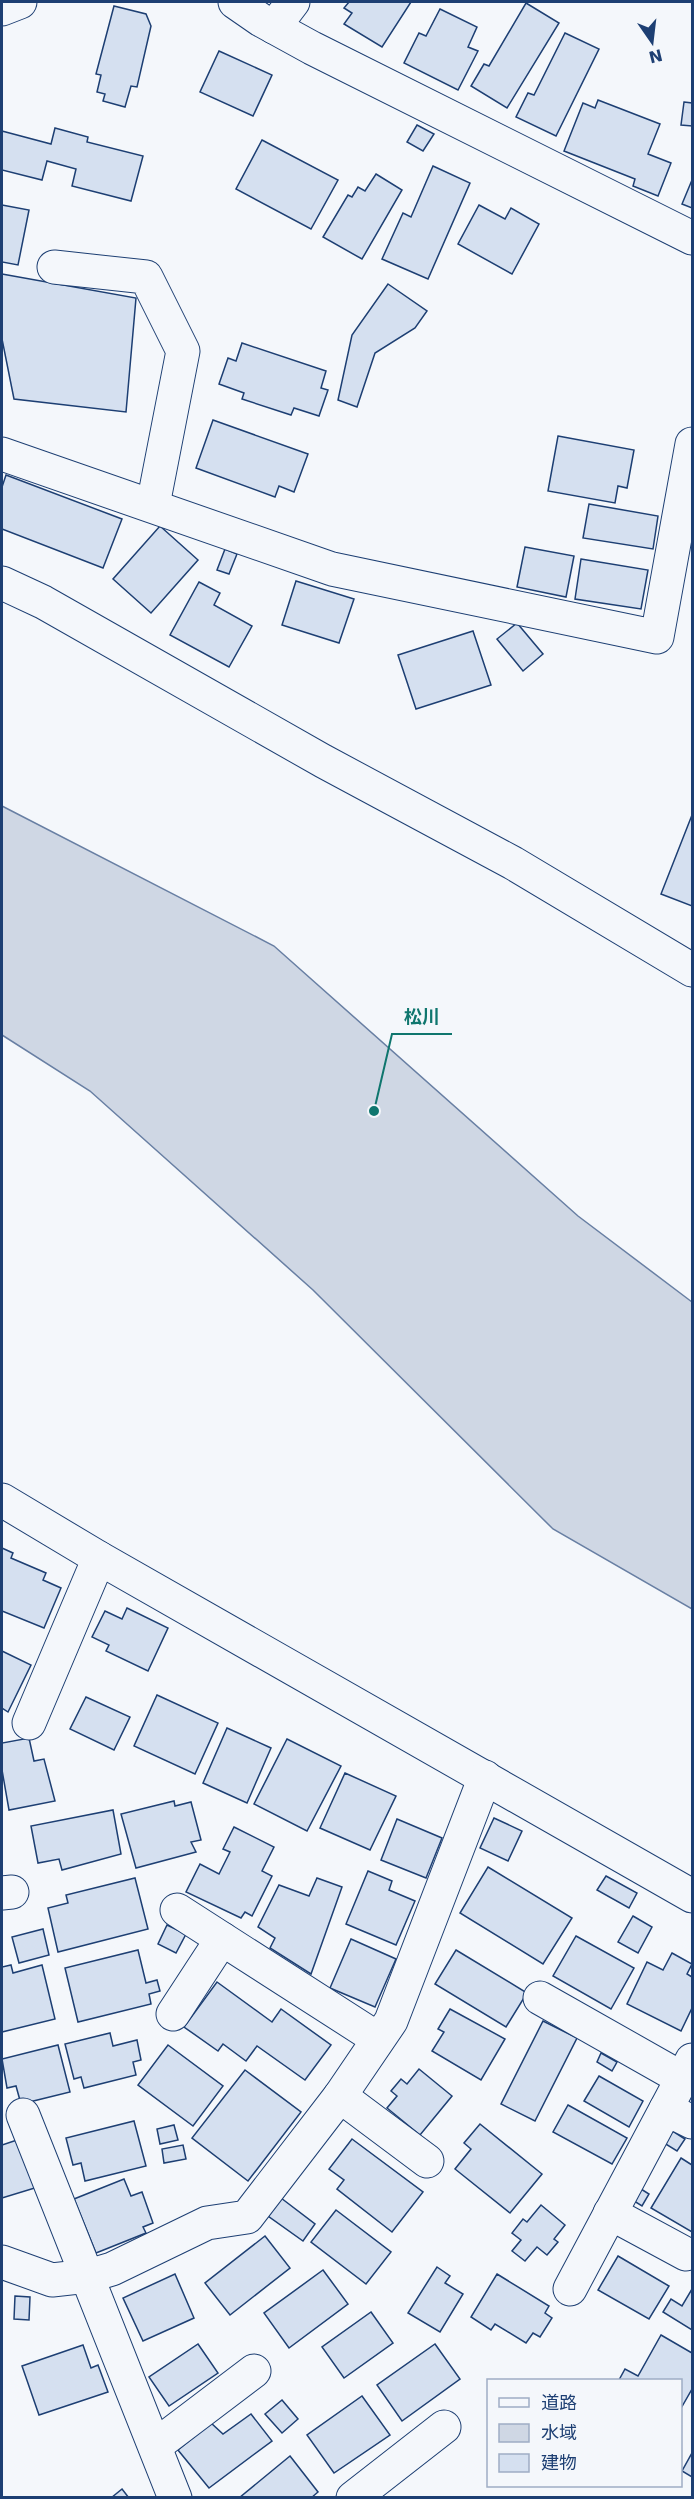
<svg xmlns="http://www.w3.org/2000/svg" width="694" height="2499" font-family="'DejaVu Sans','Noto Sans JP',sans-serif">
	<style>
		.water { fill: #cfd7e4; stroke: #687fa3; stroke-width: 1.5 }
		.building { fill: #d5e0f0; stroke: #1d3f73; stroke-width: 1.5 }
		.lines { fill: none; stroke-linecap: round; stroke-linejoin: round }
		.minor-casing { stroke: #1d3f73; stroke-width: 35 }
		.minor { stroke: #f4f7fb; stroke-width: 33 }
		.leader { fill: none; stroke: #0f766e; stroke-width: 2 }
		.callout-dot { fill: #0f766e; stroke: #f4f7fb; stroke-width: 2 }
		.callout-label { font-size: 18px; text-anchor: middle; font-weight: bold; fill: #0f766e; stroke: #f4f7fb; stroke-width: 4.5; stroke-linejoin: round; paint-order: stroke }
	</style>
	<rect width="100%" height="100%" fill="#f4f7fb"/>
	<path class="water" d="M 2,806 L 274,946 L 578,1216 L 692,1302 L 692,1609 L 553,1529 L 313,1290 L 90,1091 L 2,1035 Z"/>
	<g class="building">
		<path d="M 349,2 L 411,2 L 382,47 L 344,24 L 352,13 L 344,8 Z"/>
		<path d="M 526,3 L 559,23 L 507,108 L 471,86 L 484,64 L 489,66 Z"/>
		<path d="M 114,6 L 146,14 L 151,26 L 137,87 L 131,86 L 125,107 L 103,101 L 105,94 L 97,92 L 101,75 L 96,74 Z"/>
		<path d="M 440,9 L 477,27 L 468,47 L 478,51 L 458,90 L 404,63 L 419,33 L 426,36 Z"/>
		<path d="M 565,33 L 599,49 L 556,136 L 516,117 L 528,93 L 534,95 Z"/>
		<path d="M 219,51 L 272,75 L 253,116 L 200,92 Z"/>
		<path d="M 598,100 L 660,124 L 648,154 L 671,163 L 658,196 L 633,186 L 635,179 L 564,151 L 583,103 L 595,108 Z"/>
		<path d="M 684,102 L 692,103 L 692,126 L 681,125 Z"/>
		<path d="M 417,125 L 434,134 L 423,151 L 407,142 Z"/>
		<path d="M 55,128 L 88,137 L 87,142 L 143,156 L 131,201 L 72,186 L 76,169 L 47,161 L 42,180 L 2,170 L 2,131 L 51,144 Z"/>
		<path d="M 262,140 L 338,180 L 311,229 L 236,189 Z"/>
		<path d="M 433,166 L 470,183 L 428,279 L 382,259 L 403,213 L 411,217 Z"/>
		<path d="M 376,174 L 402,190 L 362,259 L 323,237 L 348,195 L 352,197 L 358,187 L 365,191 Z"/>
		<path d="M 692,180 L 692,208 L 682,204 Z"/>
		<path d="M 2,205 L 29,210 L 18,265 L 2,262 Z"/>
		<path d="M 479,205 L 505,219 L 511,208 L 539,224 L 512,274 L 458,244 Z"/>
		<path d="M 2,274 L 136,298 L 126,412 L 14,399 L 2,339 Z"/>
		<path d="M 388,284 L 427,311 L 415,328 L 375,353 L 357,407 L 338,400 L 352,335 Z"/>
		<path d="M 242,343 L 326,371 L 321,388 L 328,390 L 319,416 L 294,408 L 291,415 L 242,399 L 244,393 L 219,384 L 228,358 L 236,361 Z"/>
		<path d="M 213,420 L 308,454 L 294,492 L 279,486 L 275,497 L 196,468 Z"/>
		<path d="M 558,436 L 634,450 L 627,488 L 618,486 L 615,503 L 548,491 Z"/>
		<path d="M 6,475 L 122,519 L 103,568 L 2,529 L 2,487 Z"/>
		<path d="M 589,504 L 658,516 L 653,549 L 583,538 Z"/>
		<path d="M 160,526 L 198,560 L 151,613 L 113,579 Z"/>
		<path d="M 525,547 L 574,556 L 566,597 L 517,587 Z"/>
		<path d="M 225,549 L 237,554 L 229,574 L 217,570 Z"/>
		<path d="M 581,559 L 648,570 L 641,609 L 575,599 Z"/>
		<path d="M 296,581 L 354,599 L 339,643 L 282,625 Z"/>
		<path d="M 199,582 L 220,593 L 214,605 L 252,626 L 229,667 L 170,635 Z"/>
		<path d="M 517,623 L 543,654 L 523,671 L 497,639 Z"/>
		<path d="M 473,631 L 491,685 L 416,709 L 398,655 Z"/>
		<path d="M 692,815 L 692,906 L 661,894 Z"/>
		<path d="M 2,1548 L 13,1553 L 11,1558 L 46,1573 L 43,1580 L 61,1588 L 44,1628 L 2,1611 Z"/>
		<path d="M 127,1608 L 168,1628 L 148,1671 L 106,1651 L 109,1645 L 92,1637 L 105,1611 L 122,1619 Z"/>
		<path d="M 2,1651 L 31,1665 L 8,1712 L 2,1708 Z"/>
		<path d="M 157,1695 L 218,1723 L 195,1774 L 134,1746 Z"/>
		<path d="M 86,1697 L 130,1717 L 114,1750 L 70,1729 Z"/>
		<path d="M 227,1728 L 271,1748 L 247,1803 L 203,1783 Z"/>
		<path d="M 29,1738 L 34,1761 L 44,1759 L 55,1801 L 9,1810 L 2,1770 L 2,1743 Z"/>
		<path d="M 287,1739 L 341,1766 L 307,1831 L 254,1804 Z"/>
		<path d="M 345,1773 L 396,1796 L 370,1850 L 320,1828 Z"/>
		<path d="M 174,1801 L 175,1806 L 191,1802 L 201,1840 L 191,1842 L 196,1852 L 136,1868 L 121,1814 Z"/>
		<path d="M 113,1810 L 121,1854 L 62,1870 L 59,1859 L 38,1863 L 31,1826 Z"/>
		<path d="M 494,1818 L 522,1831 L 508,1861 L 480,1848 Z"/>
		<path d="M 397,1819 L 442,1838 L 426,1878 L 381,1860 Z"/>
		<path d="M 234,1827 L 274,1847 L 262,1871 L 272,1876 L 252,1916 L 245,1912 L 241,1918 L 186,1892 L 200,1864 L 219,1874 L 230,1852 L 223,1849 Z"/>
		<path d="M 488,1867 L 572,1918 L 543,1964 L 460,1913 Z"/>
		<path d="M 368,1871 L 392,1881 L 389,1890 L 415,1901 L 396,1945 L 346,1924 Z"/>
		<path d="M 606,1876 L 637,1893 L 629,1908 L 597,1890 Z"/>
		<path d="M 135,1878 L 148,1929 L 58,1952 L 48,1908 L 68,1903 L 66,1895 Z"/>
		<path d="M 317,1878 L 342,1887 L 311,1974 L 270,1948 L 275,1938 L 258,1927 L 279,1885 L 309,1896 Z"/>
		<path d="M 633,1916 L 652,1927 L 638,1953 L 618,1942 Z"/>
		<path d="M 167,1925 L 186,1934 L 176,1953 L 158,1944 Z"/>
		<path d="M 43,1929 L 49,1955 L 19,1963 L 12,1937 Z"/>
		<path d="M 576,1936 L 634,1968 L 611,2009 L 553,1976 Z"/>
		<path d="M 351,1939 L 396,1959 L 375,2007 L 330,1988 Z"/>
		<path d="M 138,1950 L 146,1983 L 157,1980 L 160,1991 L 149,1994 L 151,2004 L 78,2022 L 65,1968 Z"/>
		<path d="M 456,1950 L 527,1993 L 506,2027 L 435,1984 Z"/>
		<path d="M 672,1953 L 692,1964 L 687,1974 L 692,1977 L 692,2008 L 681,2031 L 627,2004 L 647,1962 L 663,1970 Z"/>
		<path d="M 11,1965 L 13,1973 L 42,1965 L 55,2019 L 2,2032 L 2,1967 Z"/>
		<path d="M 217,1982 L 272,2022 L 281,2009 L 331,2045 L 305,2080 L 257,2046 L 246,2061 L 223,2044 L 218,2051 L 184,2027 Z"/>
		<path d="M 450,2009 L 505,2039 L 481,2080 L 432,2051 L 444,2032 L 438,2029 Z"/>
		<path d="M 543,2021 L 577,2038 L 535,2121 L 501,2104 Z"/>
		<path d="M 110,2033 L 113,2046 L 137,2040 L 141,2060 L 133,2062 L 136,2075 L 84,2088 L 81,2077 L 74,2079 L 65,2044 Z"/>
		<path d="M 58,2045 L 70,2092 L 21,2104 L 16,2086 L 7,2088 L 2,2059 Z"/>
		<path d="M 168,2045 L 223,2086 L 193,2126 L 138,2085 Z"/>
		<path d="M 601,2053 L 617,2062 L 612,2071 L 597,2062 Z"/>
		<path d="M 419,2069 L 452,2096 L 420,2135 L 387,2108 L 397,2096 L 391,2091 L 401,2079 L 407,2084 Z"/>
		<path d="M 245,2070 L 301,2112 L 248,2181 L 192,2138 Z"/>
		<path d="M 599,2076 L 643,2101 L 629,2127 L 584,2101 Z"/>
		<path d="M 568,2105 L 627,2138 L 612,2164 L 553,2132 Z"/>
		<path d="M 134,2121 L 146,2166 L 85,2181 L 81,2163 L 73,2165 L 66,2138 Z"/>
		<path d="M 480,2124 L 542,2174 L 510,2213 L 455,2169 L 471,2149 L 464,2143 Z"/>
		<path d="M 174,2125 L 178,2140 L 160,2144 L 157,2129 Z"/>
		<path d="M 671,2130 L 685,2139 L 677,2151 L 664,2143 Z"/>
		<path d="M 23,2138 L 38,2187 L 2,2198 L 2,2145 Z"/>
		<path d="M 352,2139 L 423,2192 L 392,2232 L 337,2189 L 344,2180 L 329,2169 Z"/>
		<path d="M 183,2145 L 186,2159 L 164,2163 L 162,2149 Z"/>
		<path d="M 681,2158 L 692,2165 L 692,2232 L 651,2208 Z"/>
		<path d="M 124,2179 L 131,2196 L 142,2192 L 153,2223 L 143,2227 L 146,2233 L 96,2253 L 74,2199 Z"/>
		<path d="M 641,2189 L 649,2194 L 642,2206 L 634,2201 Z"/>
		<path d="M 281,2198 L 315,2224 L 303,2241 L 268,2216 Z"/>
		<path d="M 541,2205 L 565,2225 L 554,2239 L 558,2242 L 547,2255 L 537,2247 L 525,2261 L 512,2251 L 521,2240 L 512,2233 L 523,2219 L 527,2222 Z"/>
		<path d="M 336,2210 L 391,2252 L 366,2284 L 311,2242 Z"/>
		<path d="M 265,2236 L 290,2268 L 230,2315 L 205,2283 Z"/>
		<path d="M 618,2256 L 669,2286 L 649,2319 L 598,2290 Z"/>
		<path d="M 437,2267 L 450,2276 L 445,2283 L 463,2294 L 440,2332 L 408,2313 Z"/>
		<path d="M 323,2270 L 348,2304 L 289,2348 L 264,2313 Z"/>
		<path d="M 175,2274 L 194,2318 L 143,2341 L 123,2298 Z"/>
		<path d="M 497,2274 L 549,2306 L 545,2313 L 552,2318 L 540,2337 L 533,2333 L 526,2343 L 495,2324 L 491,2330 L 471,2317 Z"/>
		<path d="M 692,2289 L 692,2330 L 663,2312 L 671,2299 L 682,2306 Z"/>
		<path d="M 15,2296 L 30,2297 L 29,2320 L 14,2319 Z"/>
		<path d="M 371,2312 L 393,2343 L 344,2378 L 322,2347 Z"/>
		<path d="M 661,2335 L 692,2353 L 692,2389 L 680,2410 L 680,2380 L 619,2380 L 625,2369 L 638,2376 Z"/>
		<path d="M 198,2344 L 218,2373 L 169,2406 L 149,2377 Z"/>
		<path d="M 435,2344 L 460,2379 L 402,2421 L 377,2385 Z"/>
		<path d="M 83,2345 L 91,2368 L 98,2365 L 108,2392 L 39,2415 L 22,2366 Z"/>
		<path d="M 362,2396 L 390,2435 L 334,2473 L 307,2435 Z"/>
		<path d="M 282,2400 L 298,2419 L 282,2433 L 265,2414 Z"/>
		<path d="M 251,2414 L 272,2441 L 209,2488 L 178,2450 L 211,2423 L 223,2434 Z"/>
		<path d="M 692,2453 L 692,2477 L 682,2471 Z"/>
		<path d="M 290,2456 L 318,2492 L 311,2498 L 239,2498 Z"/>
		<path d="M 122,2489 L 129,2498 L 111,2498 Z"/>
	</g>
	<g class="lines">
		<g class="minor-casing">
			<g id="minor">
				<path d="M 235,2 L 261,20 L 312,48 L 692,238"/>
				<path d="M 2,9 L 20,2"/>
				<path d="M 274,27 L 293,2"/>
				<path d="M 54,267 L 146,277 L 183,351 L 153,505"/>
				<path d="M 2,454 L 332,569 L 657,637 L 692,444"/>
				<path d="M 2,583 L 43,602 L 323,761 L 513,863 L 692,970"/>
				<path d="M 2,1500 L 99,1558 L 692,1896"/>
				<path d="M 29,1723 L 99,1558"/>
				<path d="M 2,1893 L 12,1892"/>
				<path d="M 177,1910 L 378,2039"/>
				<path d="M 540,1998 L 683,2079"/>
				<path d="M 173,2014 L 222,1939"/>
				<path d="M 340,2096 L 427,2161"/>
				<path d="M 666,2109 L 692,2122"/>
				<path d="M 23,2115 L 175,2498"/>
				<path d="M 610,2213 L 686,2254"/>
				<path d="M 2,2262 L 52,2280 L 88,2276 L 112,2269 L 207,2223 L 247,2217 L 340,2096 L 391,2021 L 485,1777"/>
				<path d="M 570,2289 L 692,2060"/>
				<path d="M 155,2446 L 254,2371"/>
				<path d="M 353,2498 L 444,2427"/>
			</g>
		</g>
		<use href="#minor" class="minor"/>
	</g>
	<path class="leader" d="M374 1111L392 1034H452"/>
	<circle class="callout-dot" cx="374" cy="1111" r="6"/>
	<g class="callout-label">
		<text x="422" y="1023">松川</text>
	</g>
	<rect width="694" height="2499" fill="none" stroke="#1d3f73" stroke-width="6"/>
	<rect x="487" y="2379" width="195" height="108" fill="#f4f7fb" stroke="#9eadc5" stroke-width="1.5"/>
	<rect x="499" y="2398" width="30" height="9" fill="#f4f7fb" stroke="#9eadc5" stroke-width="1.5"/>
	<text x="541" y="2409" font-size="18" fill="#1d3f73">道路</text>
	<rect x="499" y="2424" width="30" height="18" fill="#cfd7e4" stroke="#9eadc5" stroke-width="1.5"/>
	<text x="541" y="2439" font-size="18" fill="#1d3f73">水域</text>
	<rect x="499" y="2454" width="30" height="18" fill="#d5e0f0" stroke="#9eadc5" stroke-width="1.5"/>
	<text x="541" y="2469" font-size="18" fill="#1d3f73">建物</text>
	<g transform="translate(652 42) rotate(166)" stroke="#f4f7fb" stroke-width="4.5" paint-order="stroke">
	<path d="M0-4.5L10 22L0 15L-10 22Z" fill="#1d3f73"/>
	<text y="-9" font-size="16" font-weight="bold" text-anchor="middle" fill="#1d3f73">N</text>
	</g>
</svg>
